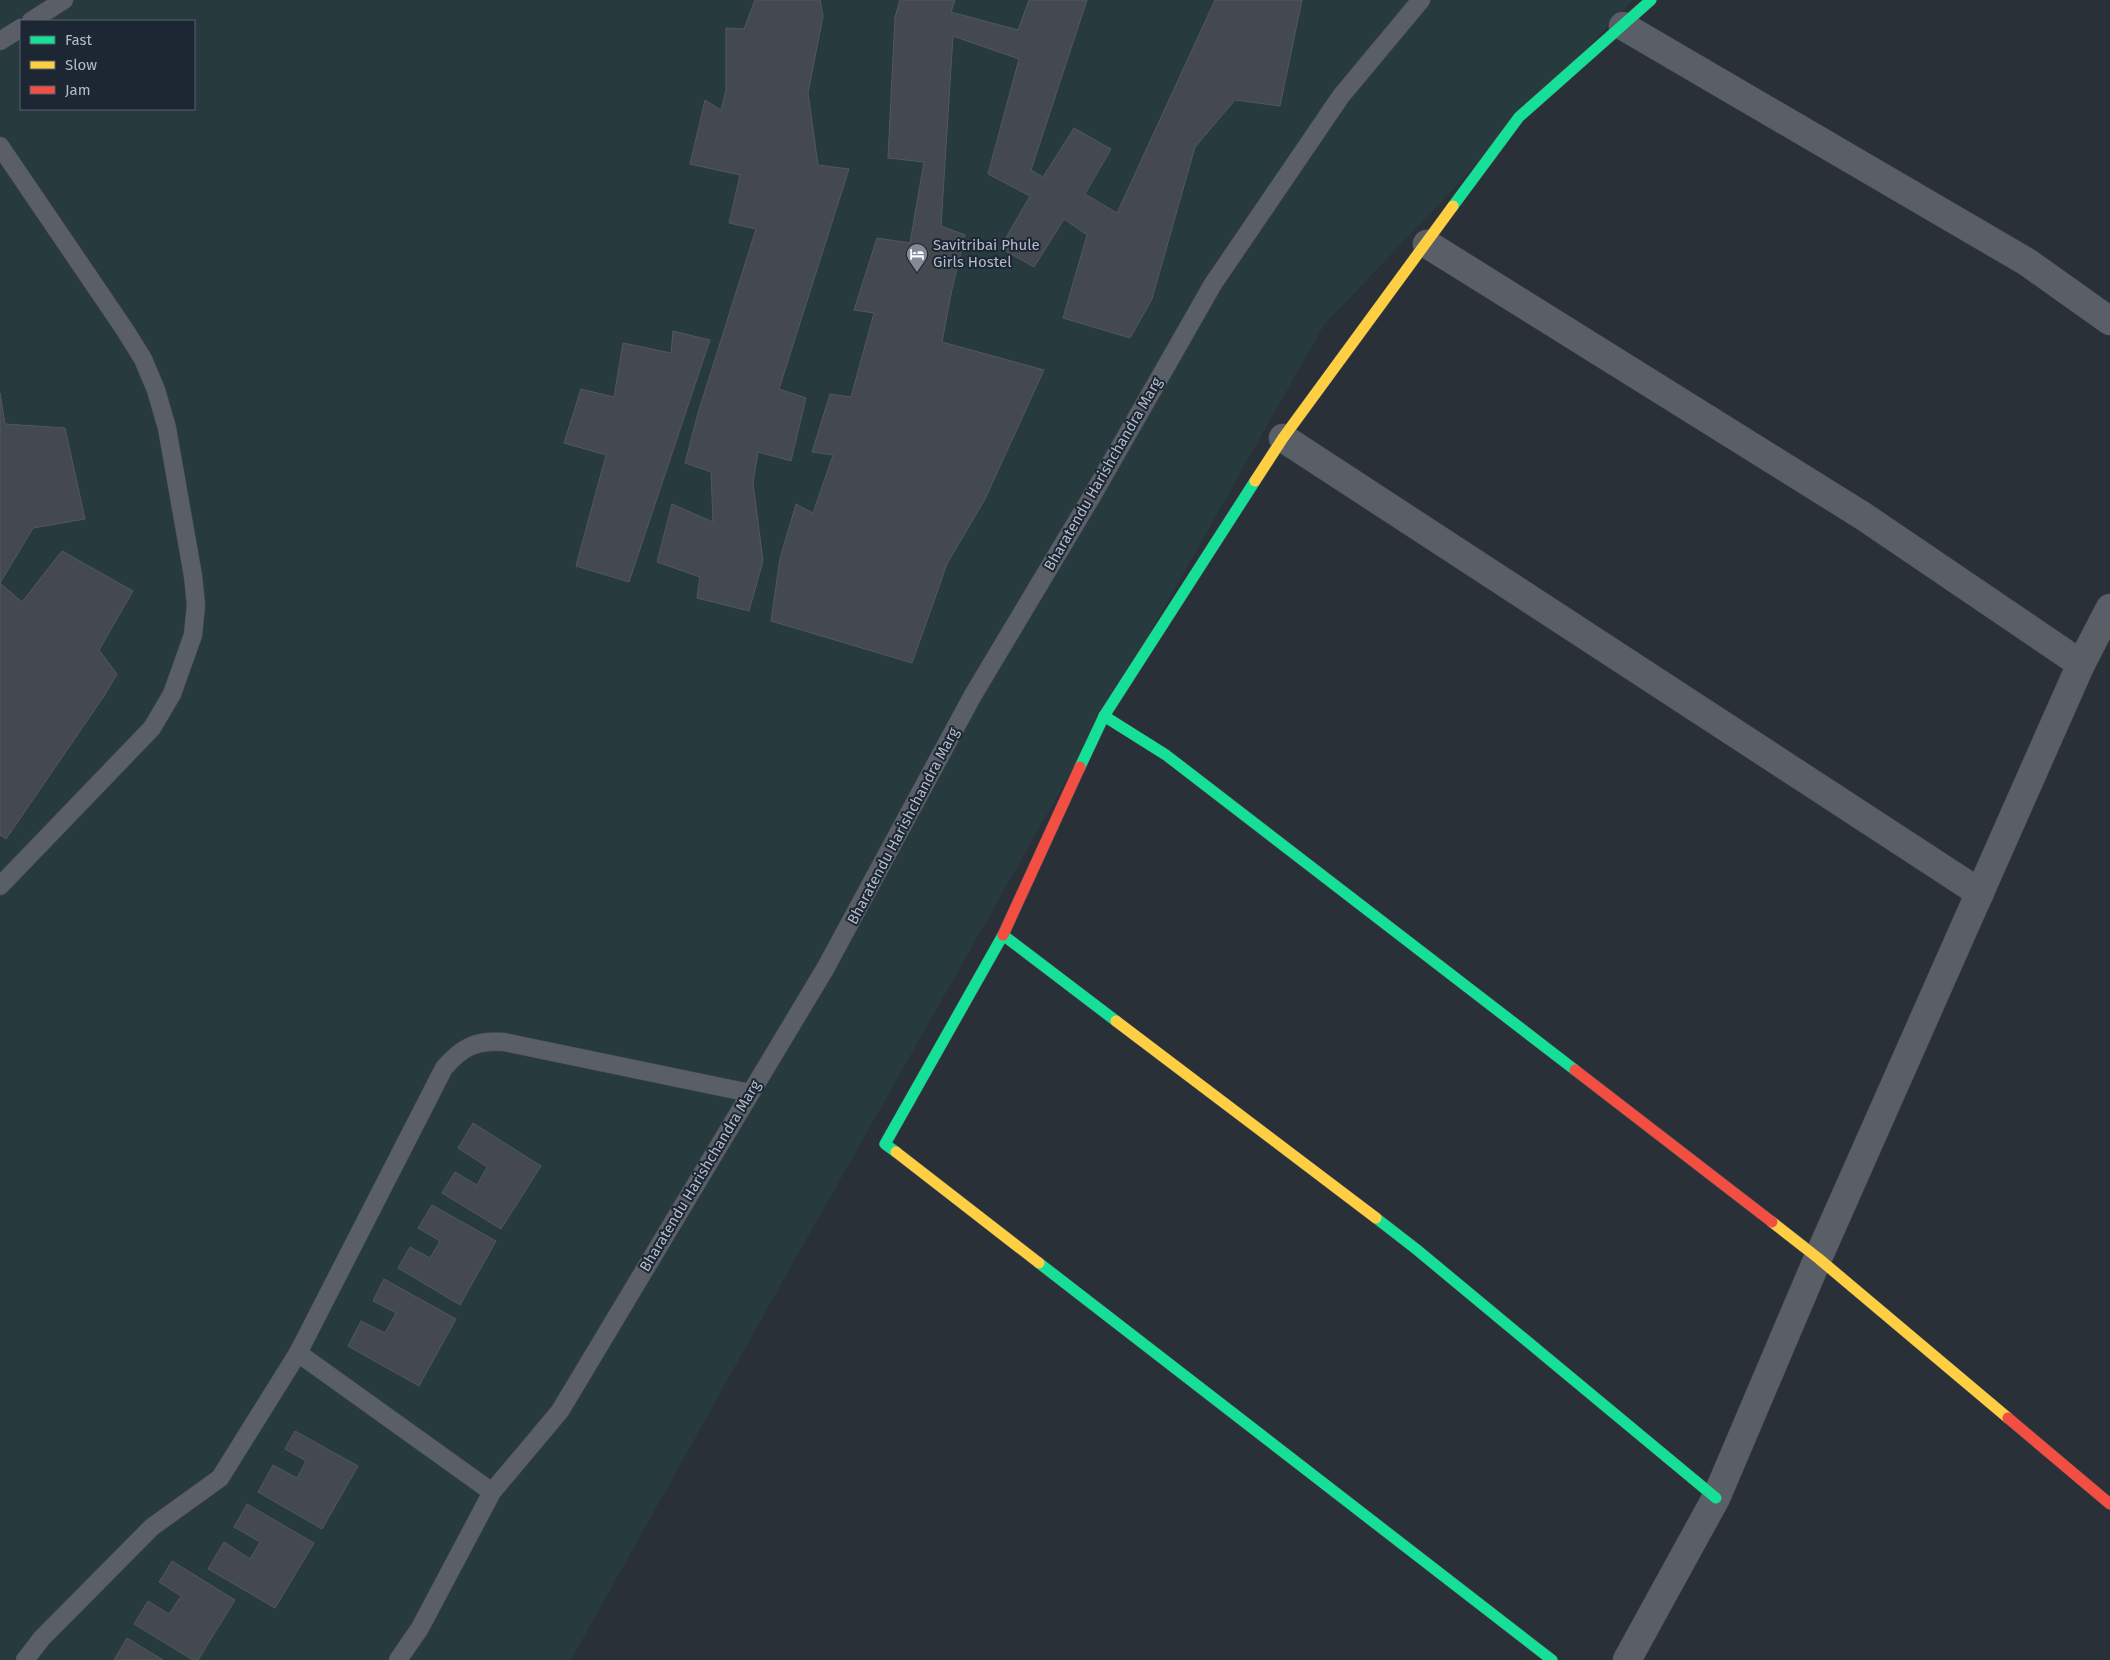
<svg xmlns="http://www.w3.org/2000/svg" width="2110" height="1660" font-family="'Fira Sans',sans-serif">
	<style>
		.green { fill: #273a3e; fill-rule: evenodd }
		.building { fill: #444950; stroke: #52575f }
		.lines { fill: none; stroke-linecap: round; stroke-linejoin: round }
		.lane-casing { stroke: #484c53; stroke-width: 19 }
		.street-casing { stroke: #484c53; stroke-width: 29 }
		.fast-casing { stroke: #484c53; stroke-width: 12 }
		.slow-casing { stroke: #484c53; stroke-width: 12 }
		.jam-casing { stroke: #484c53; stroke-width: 12 }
		.lane { stroke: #5a5e66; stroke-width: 18 }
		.street { stroke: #5a5e66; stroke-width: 28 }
		.fast { stroke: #16e098; stroke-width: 11 }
		.slow { stroke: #ffcf43; stroke-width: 11 }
		.jam { stroke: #f24e42; stroke-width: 11 }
		.labels { text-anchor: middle; stroke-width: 4; stroke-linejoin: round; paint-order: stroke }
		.poi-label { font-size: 15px; fill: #b4bcc9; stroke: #1d2633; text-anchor: start }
		.street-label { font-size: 15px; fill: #b4bcc9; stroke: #1d2633 }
	</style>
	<rect width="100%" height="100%" fill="#2a3038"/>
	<path class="green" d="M 0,0 L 1633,0 L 1324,325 L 789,1270 L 571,1660 L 0,1660 ZM 21,21 L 194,21 L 194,109 L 21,109 Z"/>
	<g class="building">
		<path d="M 755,0 L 820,0 L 823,16 L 808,93 L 818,165 L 849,169 L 779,389 L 806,398 L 791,461 L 758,452 L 753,483 L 763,561 L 749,611 L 697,598 L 700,577 L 657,562 L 672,504 L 713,522 L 711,472 L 685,463 L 698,413 L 756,229 L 729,223 L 740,175 L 690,164 L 705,100 L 721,110 L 726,90 L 726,28 L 744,29 Z"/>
		<path d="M 900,0 L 955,0 L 951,12 L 1018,30 L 1029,0 L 1087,0 L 1031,170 L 1043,177 L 1074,128 L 1111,149 L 1085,194 L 1117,213 L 1215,0 L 1302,0 L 1280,106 L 1235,100 L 1195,147 L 1152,299 L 1130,338 L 1063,318 L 1087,235 L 1064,219 L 1034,267 L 1000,248 L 1030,196 L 988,174 L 1019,59 L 953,36 L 941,226 L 965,235 L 951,294 L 942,342 L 1044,370 L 985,499 L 947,564 L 912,663 L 771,621 L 780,558 L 796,504 L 813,513 L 833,455 L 812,452 L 830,394 L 851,397 L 874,313 L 854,310 L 877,238 L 910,243 L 924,162 L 888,158 L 895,17 Z"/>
		<path d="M 673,331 L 710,340 L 629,582 L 576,566 L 606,455 L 564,443 L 581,389 L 614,397 L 623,343 L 671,353 Z"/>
		<path d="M 0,393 L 5,424 L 65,428 L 85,519 L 33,528 L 0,583 L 22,602 L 62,551 L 133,591 L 99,650 L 117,674 L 104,696 L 6,839 L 0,835 Z"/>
		<path d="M 473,1123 L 541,1166 L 501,1229 L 442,1193 L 455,1172 L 477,1185 L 487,1167 L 458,1148 Z"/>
		<path d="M 432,1205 L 496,1241 L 460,1305 L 398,1268 L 410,1247 L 430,1258 L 440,1241 L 418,1228 Z"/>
		<path d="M 384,1279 L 456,1319 L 419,1386 L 348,1346 L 361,1321 L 385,1333 L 396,1313 L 373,1301 Z"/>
		<path d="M 295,1431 L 358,1466 L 322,1529 L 258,1492 L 273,1465 L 297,1478 L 306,1461 L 285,1449 Z"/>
		<path d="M 247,1504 L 314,1543 L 275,1608 L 208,1569 L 224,1542 L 250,1559 L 260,1542 L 234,1527 Z"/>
		<path d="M 172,1561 L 235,1600 L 198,1660 L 193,1660 L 134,1624 L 148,1601 L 169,1614 L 181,1596 L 159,1582 Z"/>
		<path d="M 127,1638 L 163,1660 L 114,1660 Z"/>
	</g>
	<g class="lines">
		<g class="lane-casing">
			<g id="lane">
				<path d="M 31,21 L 64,0"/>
				<path d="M 0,41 L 21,28"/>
				<path d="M 0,146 L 125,330 L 143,359 L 156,390 L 167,428 L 193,576 L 196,605 L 193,635 L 172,694 L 152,728 L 0,886"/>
				<path d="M 298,1353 L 492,1492"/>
				<path d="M 25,1660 L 42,1638 L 152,1527 L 220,1478 L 298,1353 L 444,1068 C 462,1047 476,1040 504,1042 L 750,1093"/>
				<path d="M 398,1660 L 420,1628 L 492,1492 L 560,1411 L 825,969 L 973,695 L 1092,496 L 1213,284 L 1341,96 L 1421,0"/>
			</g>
		</g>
		<g class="street-casing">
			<g id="street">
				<path d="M 1623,26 L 2027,262 L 2110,321"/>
				<path d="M 1427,244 L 1863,516 L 2081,664"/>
				<path d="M 1283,438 L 1980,893"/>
				<path d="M 1627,1660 L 1716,1498 L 1818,1258 L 2081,664 L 2110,608"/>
			</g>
		</g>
		<g class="fast-casing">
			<g id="fast">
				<path d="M 1453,206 L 1519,117 L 1651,0"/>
				<path d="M 1104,716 L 1166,755 L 1575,1070"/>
				<path d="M 1080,767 L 1104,716 L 1255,481"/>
				<path d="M 896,1152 L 885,1144 L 1003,935 L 1116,1021"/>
				<path d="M 1376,1218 L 1416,1249 L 1716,1498"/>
				<path d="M 1039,1263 L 1552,1660"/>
			</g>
		</g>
		<g class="slow-casing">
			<g id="slow">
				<path d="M 1255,481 L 1283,438 L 1453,206"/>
				<path d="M 1116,1021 L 1376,1218"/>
				<path d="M 896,1152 L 1039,1263"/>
				<path d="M 1772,1222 L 1818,1258 L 2008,1418"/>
			</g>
		</g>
		<g class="jam-casing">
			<g id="jam">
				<path d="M 1003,935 L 1080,767"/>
				<path d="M 1575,1070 L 1772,1222"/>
				<path d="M 2008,1418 L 2110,1504"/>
			</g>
		</g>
		<use href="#lane" class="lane"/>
		<use href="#street" class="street"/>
		<use href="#fast" class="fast"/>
		<use href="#slow" class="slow"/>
		<use href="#jam" class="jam"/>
	</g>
	<defs>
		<g id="hotel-pin" transform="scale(1.125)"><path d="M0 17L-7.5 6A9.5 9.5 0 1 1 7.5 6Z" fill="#848b96" stroke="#1d2633"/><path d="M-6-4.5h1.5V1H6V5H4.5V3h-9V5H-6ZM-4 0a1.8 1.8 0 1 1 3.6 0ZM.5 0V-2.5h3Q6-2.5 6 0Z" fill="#fff"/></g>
	</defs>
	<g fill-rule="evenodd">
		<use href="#hotel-pin" x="917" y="254"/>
	</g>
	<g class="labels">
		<g class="poi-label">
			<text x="933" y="250">Savitribai Phule<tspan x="933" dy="17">Girls Hostel</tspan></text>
		</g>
		<g class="street-label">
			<text transform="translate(1103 474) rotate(-60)" y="5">Bharatendu Harishchandra Marg</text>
			<text transform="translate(903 826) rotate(-62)" y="5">Bharatendu Harishchandra Marg</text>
			<text transform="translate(700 1176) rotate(-59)" y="5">Bharatendu Harishchandra Marg</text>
		</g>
	</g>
	<rect x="20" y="20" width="175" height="90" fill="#1d2633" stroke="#59626f"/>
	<rect x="30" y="36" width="25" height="8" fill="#16e098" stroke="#59626f"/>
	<text x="65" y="45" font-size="15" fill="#b4bcc9">Fast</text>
	<rect x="30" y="61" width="25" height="8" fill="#ffcf43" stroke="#59626f"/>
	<text x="65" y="70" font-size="15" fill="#b4bcc9">Slow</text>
	<rect x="30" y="86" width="25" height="8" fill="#f24e42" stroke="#59626f"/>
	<text x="65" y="95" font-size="15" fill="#b4bcc9">Jam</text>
</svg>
